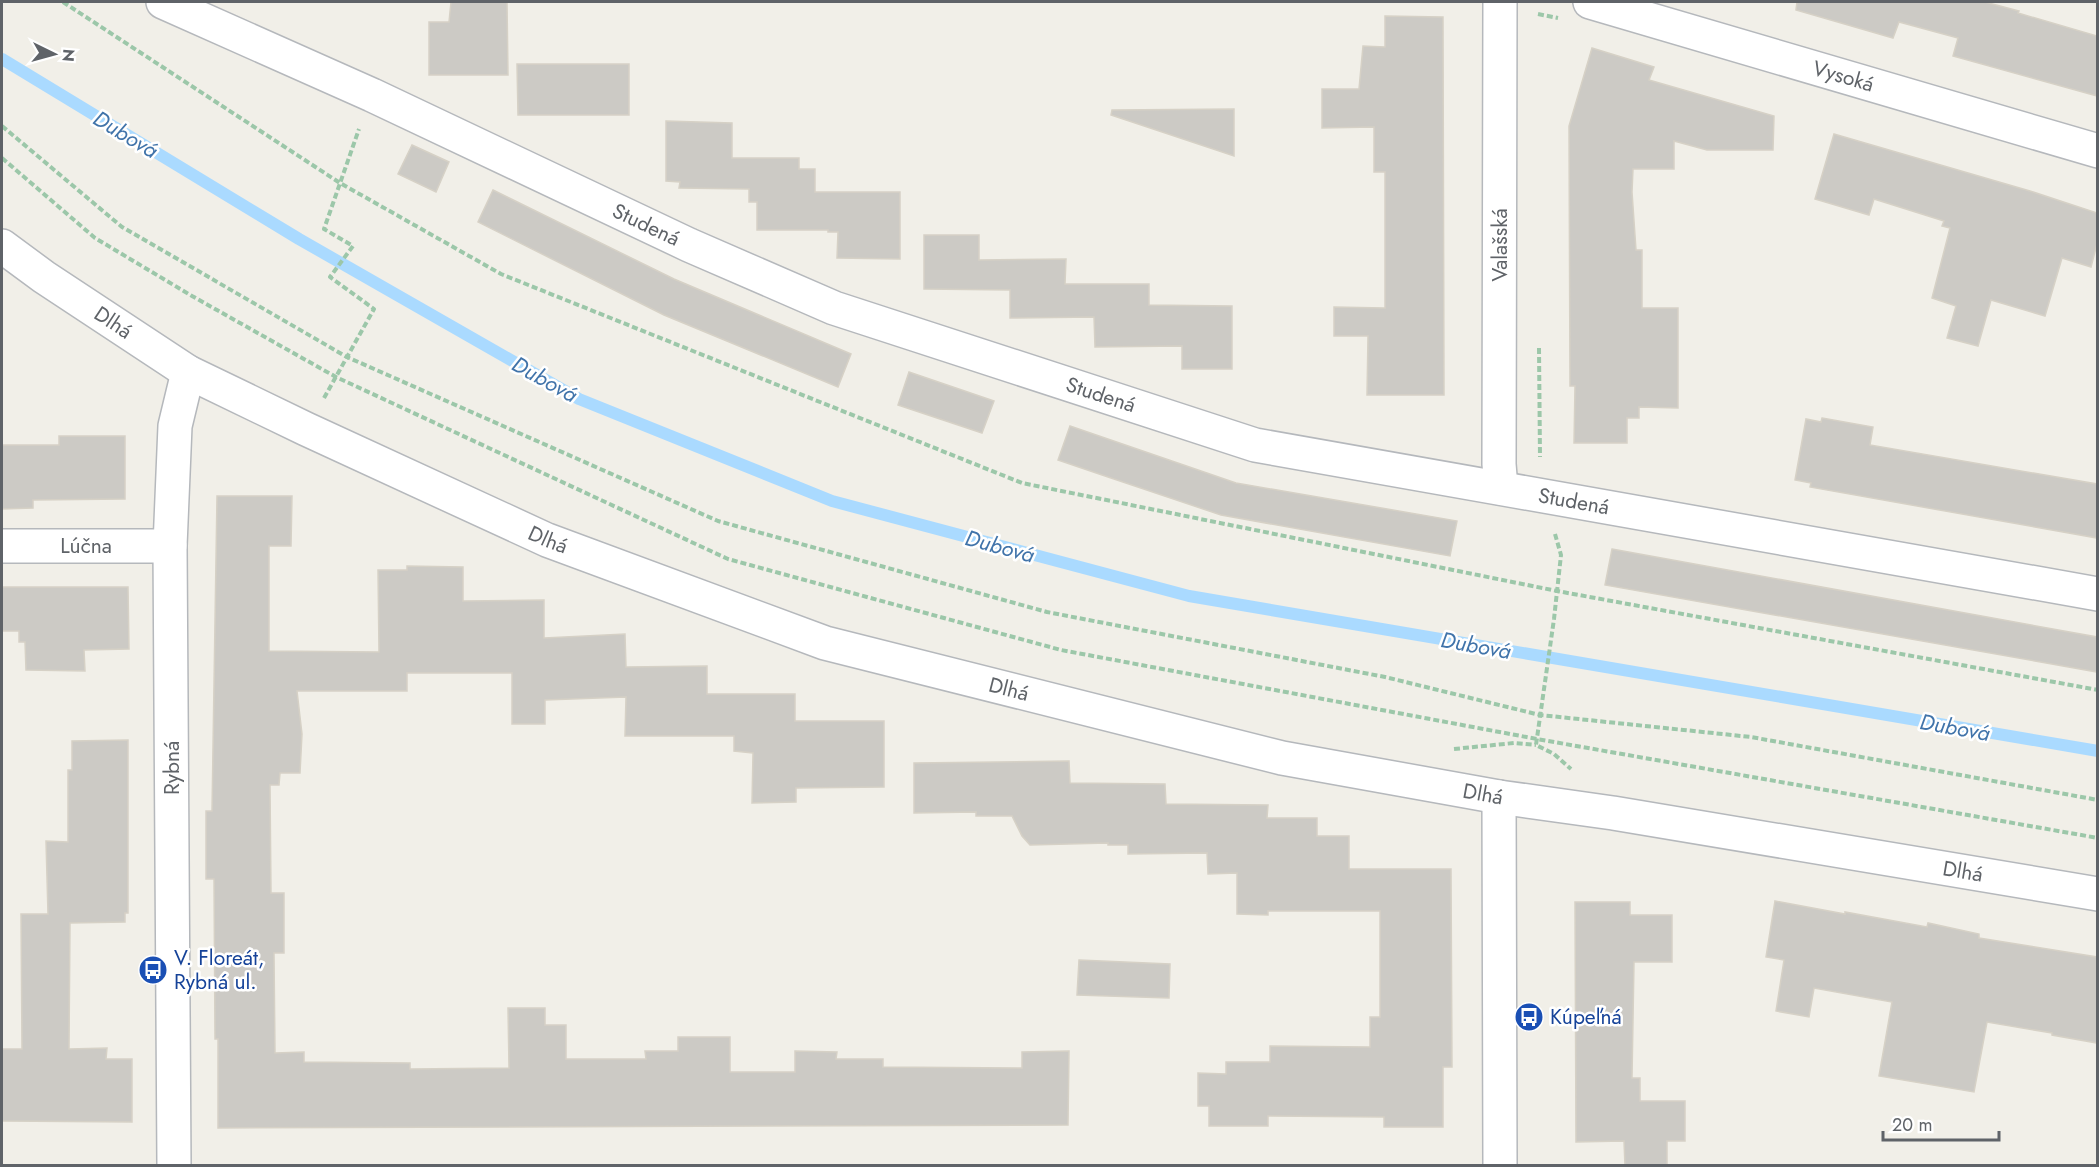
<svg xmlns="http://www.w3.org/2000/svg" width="2099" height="1167" font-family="Jost,sans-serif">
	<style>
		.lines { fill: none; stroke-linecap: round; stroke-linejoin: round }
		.stream { stroke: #aadaff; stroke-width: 12 }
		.building { fill: #cccac5; stroke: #d6d1c6; stroke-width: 1.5 }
		.minor-casing { stroke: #b5b8bc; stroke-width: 36 }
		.path { stroke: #9cc7a9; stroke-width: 4; stroke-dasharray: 6 3; stroke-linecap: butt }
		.minor { stroke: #fff; stroke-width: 33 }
		.labels { text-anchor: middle; stroke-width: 5; stroke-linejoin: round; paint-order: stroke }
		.street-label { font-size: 21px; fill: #5f6368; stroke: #fff }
		.transit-label { font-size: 21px; fill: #164399; stroke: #fff; text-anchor: start }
		.water-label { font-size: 22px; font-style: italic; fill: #4174aa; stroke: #fff }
	</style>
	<rect width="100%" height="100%" fill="#f1efe8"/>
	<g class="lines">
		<path class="stream" d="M 2,59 L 299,239 L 579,399 L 832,501 L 1189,596 L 2098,751"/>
	</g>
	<g class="building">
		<path d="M 451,2 L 507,2 L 508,75 L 429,75 L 429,22 L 449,22 Z"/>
		<path d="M 1797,2 L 1985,2 L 2019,11 L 2018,13 L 2097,36 L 2097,96 L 1953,56 L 1958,38 L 1899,22 L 1893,38 L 1796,10 Z"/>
		<path d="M 1385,16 L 1443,17 L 1444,395 L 1367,395 L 1368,336 L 1334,336 L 1334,307 L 1385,308 L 1385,172 L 1374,172 L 1374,127 L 1322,128 L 1322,89 L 1359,89 L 1363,46 L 1385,47 Z"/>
		<path d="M 1592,48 L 1654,67 L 1649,80 L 1774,116 L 1773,150 L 1707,150 L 1674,141 L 1674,169 L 1633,169 L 1632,192 L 1636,250 L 1642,250 L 1642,308 L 1678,308 L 1678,408 L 1639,407 L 1639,418 L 1627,418 L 1627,443 L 1574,443 L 1575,386 L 1570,386 L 1569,126 Z"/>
		<path d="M 517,64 L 629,64 L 629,115 L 518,115 Z"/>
		<path d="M 1234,109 L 1234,156 L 1111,115 L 1112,110 Z"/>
		<path d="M 666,121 L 732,123 L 732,158 L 799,158 L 799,169 L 815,169 L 815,192 L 900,192 L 900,259 L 837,258 L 838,232 L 828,232 L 828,230 L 757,230 L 757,202 L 749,202 L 749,189 L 679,188 L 680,182 L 666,181 Z"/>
		<path d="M 1834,134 L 2030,191 L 2097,213 L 2097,244 L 2091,267 L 2062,258 L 2045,316 L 1991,300 L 1978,346 L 1947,338 L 1956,306 L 1932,298 L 1950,228 L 1942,226 L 1944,221 L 1874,199 L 1869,215 L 1815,199 Z"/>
		<path d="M 412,145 L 449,162 L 436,192 L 398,174 Z"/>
		<path d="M 493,190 L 674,279 L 851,354 L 838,387 L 664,315 L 478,222 Z"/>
		<path d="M 924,235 L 979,235 L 979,260 L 1066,259 L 1065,284 L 1149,284 L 1149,305 L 1232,306 L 1232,369 L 1182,369 L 1182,346 L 1095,347 L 1094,317 L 1010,318 L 1010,290 L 924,289 Z"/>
		<path d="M 909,372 L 994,401 L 982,433 L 898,405 Z"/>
		<path d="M 1822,418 L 1873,427 L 1870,445 L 2097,484 L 2097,538 L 1810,487 L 1811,483 L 1795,480 L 1806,419 L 1821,422 Z"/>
		<path d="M 1070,426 L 1236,483 L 1457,521 L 1450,556 L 1221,515 L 1108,477 L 1058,460 Z"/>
		<path d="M 59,436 L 125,436 L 125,499 L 33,500 L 33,508 L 2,509 L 2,445 L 59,445 Z"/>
		<path d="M 217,496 L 292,496 L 291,546 L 269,546 L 269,651 L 379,652 L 378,570 L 407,570 L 407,566 L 463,567 L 463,601 L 544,600 L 544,638 L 625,634 L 626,667 L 707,666 L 707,694 L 795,694 L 795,721 L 884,721 L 884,787 L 796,788 L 796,802 L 752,803 L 753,753 L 734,751 L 734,736 L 625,736 L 626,697 L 545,700 L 545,724 L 512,724 L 512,673 L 407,673 L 407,691 L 297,691 L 302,734 L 300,773 L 280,773 L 279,785 L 270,785 L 271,893 L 284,893 L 284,953 L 274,953 L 275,1053 L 304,1052 L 304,1062 L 410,1063 L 410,1069 L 509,1068 L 508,1008 L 545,1008 L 545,1025 L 566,1025 L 566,1059 L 646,1059 L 645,1051 L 678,1051 L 678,1037 L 730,1037 L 730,1072 L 795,1072 L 795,1051 L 837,1052 L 836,1059 L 883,1059 L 883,1067 L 1022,1068 L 1022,1052 L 1069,1051 L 1068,1125 L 218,1128 L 218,1039 L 215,1039 L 214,879 L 206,879 L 206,811 L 212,811 Z"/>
		<path d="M 1612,549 L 2097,637 L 2097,672 L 1605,585 Z"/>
		<path d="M 2,587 L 128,587 L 129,649 L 84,650 L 85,671 L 26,670 L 25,642 L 19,642 L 19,631 L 2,631 Z"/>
		<path d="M 128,740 L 128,913 L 125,913 L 125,922 L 70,923 L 69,1049 L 107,1048 L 106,1059 L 132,1059 L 132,1122 L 2,1121 L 2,1049 L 22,1049 L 21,914 L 48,914 L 46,841 L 68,842 L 68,770 L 72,770 L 72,741 Z"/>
		<path d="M 1069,761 L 1070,783 L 1165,784 L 1166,804 L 1268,805 L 1267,818 L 1317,818 L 1317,836 L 1349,836 L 1349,869 L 1451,869 L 1452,1067 L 1443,1067 L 1443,1127 L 1384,1127 L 1384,1117 L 1268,1116 L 1268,1126 L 1209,1126 L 1209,1106 L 1198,1106 L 1198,1073 L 1226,1074 L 1226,1062 L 1270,1062 L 1270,1046 L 1370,1047 L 1370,1017 L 1380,1017 L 1380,911 L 1268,911 L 1268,915 L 1237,914 L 1237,873 L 1208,874 L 1207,853 L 1128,854 L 1128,845 L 1108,845 L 1108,843 L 1030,845 L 1022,836 L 1012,816 L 976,816 L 976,812 L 914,813 L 914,763 Z"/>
		<path d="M 1775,901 L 1845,914 L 1845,912 L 1927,927 L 1928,923 L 1979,934 L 1979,938 L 2097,957 L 2097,1043 L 2052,1035 L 2052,1033 L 1987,1022 L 1974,1092 L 1879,1076 L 1892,1002 L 1814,988 L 1809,1017 L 1776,1011 L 1784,960 L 1766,957 Z"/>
		<path d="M 1575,902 L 1630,902 L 1630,915 L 1672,915 L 1672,962 L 1634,962 L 1632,1078 L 1640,1078 L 1640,1101 L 1685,1101 L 1685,1141 L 1667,1141 L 1667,1166 L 1625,1166 L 1624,1141 L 1576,1142 Z"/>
		<path d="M 1079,960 L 1170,964 L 1169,998 L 1077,995 Z"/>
	</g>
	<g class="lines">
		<g class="minor-casing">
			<g id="minor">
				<path id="s1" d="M 163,2 L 372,95 L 689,245 L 834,308 L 1255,445 L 2098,594"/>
				<path d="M 1500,2 L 1499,464 L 1501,488"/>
				<path id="s2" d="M 1590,2 L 2098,151"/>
				<path id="s3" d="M 2,246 L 44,277 L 188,372 L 306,429 L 547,540 L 825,643 L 1282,758 L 1499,797 L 1613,813 L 2098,894"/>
				<path id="s4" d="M 2,546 L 170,546"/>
				<path d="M 1499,797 L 1500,1166"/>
				<path d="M 174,1166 L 170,546 L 175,426 L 188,372"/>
			</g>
		</g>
		<g class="path">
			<path d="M 63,2 L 340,183 L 501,274 L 1022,483 L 1557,591 L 2098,690"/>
			<path d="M 1538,14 L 1558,18"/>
			<path d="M 2,126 L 122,227 L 347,357 L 718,521 L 1047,612 L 1385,677 L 1540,715 L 1751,737 L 2098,800"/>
			<path d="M 2,158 L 95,238 L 192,296 L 336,377 L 728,559 L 1061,650 L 1537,739 L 2098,838"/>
			<path d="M 1539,348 L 1540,457"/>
			<path d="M 324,398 L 374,309 L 330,277 L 353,246 L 324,229 L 359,129"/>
			<path d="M 1555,534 L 1561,555 L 1554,619 L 1536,745 L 1554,754 L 1571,769"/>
			<path d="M 1454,749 L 1514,743 L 1536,745"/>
		</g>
		<use href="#minor" class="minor"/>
	</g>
	<defs>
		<g id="bus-disc" transform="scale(1.5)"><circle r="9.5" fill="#1a4fb4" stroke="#fff"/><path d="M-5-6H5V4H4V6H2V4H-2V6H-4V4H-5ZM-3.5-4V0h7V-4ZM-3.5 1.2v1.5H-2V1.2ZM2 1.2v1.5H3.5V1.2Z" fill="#fff"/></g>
	</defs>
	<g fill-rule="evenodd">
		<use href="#bus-disc" x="153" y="970"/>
		<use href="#bus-disc" x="1529" y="1017"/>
	</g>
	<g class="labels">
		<g class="street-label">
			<text dy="7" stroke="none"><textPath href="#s2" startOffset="264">Vysoká</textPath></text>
			<text dy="7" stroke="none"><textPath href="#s1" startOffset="532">Studená</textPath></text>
			<text transform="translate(1500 245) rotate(-90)" y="7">Valašská</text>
			<text dy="7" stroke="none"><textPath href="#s3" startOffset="135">Dlhá</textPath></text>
			<text dy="7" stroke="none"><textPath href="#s1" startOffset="1018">Studená</textPath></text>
			<text dy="7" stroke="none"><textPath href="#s1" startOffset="1504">Studená</textPath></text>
			<text dy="7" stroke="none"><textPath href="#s3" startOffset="622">Dlhá</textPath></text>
			<text dy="7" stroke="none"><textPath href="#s4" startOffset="84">Lúčna</textPath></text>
			<text dy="7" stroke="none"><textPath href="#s3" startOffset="1107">Dlhá</textPath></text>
			<text transform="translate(172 768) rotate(-90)" y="7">Rybná</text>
			<text dy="7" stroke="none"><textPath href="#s3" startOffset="1593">Dlhá</textPath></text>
			<text dy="7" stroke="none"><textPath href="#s3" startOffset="2079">Dlhá</textPath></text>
		</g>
		<g class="transit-label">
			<text x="174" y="965">V. Floreát,<tspan x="174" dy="24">Rybná ul.</tspan></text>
			<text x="1550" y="1024">Kúpeľná</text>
		</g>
		<g class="water-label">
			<text transform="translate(126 134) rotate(31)" y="8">Dubová</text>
			<text transform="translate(545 379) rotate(29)" y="8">Dubová</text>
			<text transform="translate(1000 546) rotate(15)" y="8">Dubová</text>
			<text transform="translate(1476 645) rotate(10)" y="8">Dubová</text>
			<text transform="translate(1955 727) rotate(10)" y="8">Dubová</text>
		</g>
	</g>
	<rect width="2099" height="1167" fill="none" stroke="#5f6368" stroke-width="6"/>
	<g transform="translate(54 54) rotate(95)" stroke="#ffffff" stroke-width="4.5" paint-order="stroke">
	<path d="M0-4.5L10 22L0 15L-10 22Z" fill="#5f6368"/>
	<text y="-9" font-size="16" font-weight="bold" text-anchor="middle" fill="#5f6368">N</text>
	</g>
	<path d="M1883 1131v9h116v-9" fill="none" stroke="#5f6368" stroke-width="3"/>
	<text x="1892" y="1131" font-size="18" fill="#5f6368" stroke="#ffffff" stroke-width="4.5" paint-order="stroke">20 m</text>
</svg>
